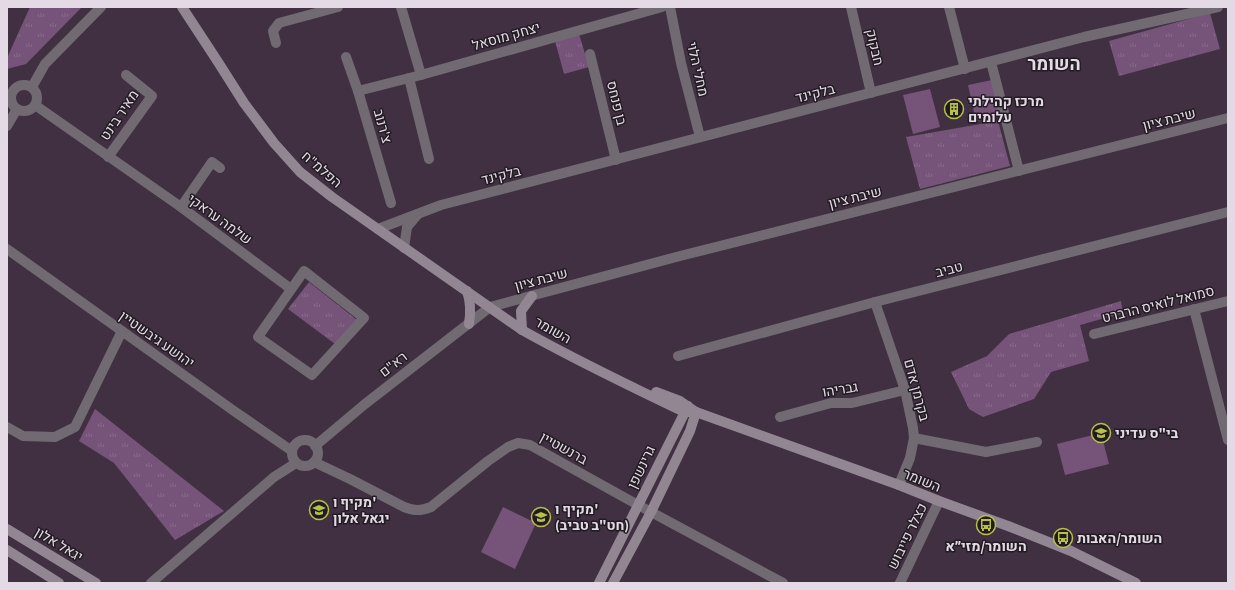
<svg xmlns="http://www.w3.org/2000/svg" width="1235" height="590" font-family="'Source Sans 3',Heebo,sans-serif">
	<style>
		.grass { fill: #765378 }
		.park { fill: url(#park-tufts) }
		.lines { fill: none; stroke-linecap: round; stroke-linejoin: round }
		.street { stroke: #716a72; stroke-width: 10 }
		.secondary { stroke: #928693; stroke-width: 10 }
		.labels { text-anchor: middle; stroke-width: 3; stroke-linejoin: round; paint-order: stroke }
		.street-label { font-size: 14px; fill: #e4dae5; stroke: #221b23 }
		.poi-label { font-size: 14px; font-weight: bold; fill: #e4dae5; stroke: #221b23; text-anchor: start }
		.district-label { font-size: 18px; font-weight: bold; fill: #e4dae5; stroke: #221b23 }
	</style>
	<defs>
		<pattern id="park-tufts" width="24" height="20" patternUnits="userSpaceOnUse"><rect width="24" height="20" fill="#765378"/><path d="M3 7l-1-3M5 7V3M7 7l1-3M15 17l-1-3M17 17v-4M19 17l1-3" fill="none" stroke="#896b8b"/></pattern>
	</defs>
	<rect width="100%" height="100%" fill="#403041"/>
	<g class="grass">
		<path d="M 992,80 L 1000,116 L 976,121 L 968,85 Z"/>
		<path d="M 930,89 L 940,127 L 913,134 L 903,95 Z"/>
		<path d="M 1101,433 L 1109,464 L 1065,475 L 1057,444 Z"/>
		<path d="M 503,507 L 536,523 L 515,569 L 481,552 Z"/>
	</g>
	<g class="park">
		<path d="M 30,7 L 82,7 L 26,64 L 7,69 L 7,58 Z"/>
		<path d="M 1210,13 L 1220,49 L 1119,76 L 1109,41 Z"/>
		<path d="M 579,34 L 589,67 L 564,74 L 555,41 Z"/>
		<path d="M 998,121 L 1010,166 L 920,189 L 906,137 Z"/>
		<path d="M 309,282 L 357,320 L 335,344 L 288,309 Z"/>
		<path d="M 1121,301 L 1123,313 L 1080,325 L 1089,361 L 1051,372 L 1034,399 L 983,417 L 969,409 L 951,372 L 987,356 L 1009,334 Z"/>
		<path d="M 95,409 L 224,511 L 175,540 L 114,463 L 79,441 Z"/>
	</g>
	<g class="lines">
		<g class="street">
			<path d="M 401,7 L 421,75"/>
			<path d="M 670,7 L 681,63 L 700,137"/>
			<path d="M 851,7 L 871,93"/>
			<path d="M 949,7 L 965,69"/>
			<path d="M 276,43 L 273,31 L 279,23 L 338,7"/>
			<path d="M 590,54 L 616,160"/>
			<path d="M 346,57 L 358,91 L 391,203"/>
			<path d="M 991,62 L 1019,171"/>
			<path d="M 409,78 L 429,159"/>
			<circle cx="24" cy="98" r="13"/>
			<path d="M 32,87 L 45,64 L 101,7"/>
			<path d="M 358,91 L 421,75 L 662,7"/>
			<path d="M 35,105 L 181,207 L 291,289"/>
			<path d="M 7,126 L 17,109"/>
			<path d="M 108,157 L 152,96 L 126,75"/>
			<path d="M 181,207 L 212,162 L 220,168"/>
			<path d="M 378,229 L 441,205 L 1084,37 L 1218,7"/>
			<path d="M 404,248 L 407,227 L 418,214"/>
			<path d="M 7,249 L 234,411 L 292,451"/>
			<path d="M 304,271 L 364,318 L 312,375 L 258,337 Z"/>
			<path d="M 875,302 L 905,390 L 913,428 L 914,438 L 910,458 L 899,485"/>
			<path d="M 1194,309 L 1228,440"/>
			<path d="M 1094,334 L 1228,301"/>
			<path d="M 678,356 L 875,302 L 1228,212"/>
			<path d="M 780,417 L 831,403 L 852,403 L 905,390"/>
			<path d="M 7,427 L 23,436 L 55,437 L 75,427 L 122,331"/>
			<path d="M 914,438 L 986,452 L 1037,442"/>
			<circle cx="305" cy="453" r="13"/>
			<path d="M 315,446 L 365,404 L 490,307 L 680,256 L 1228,118"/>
			<path d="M 314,462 L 350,479 L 404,507 C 414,511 421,511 431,507 L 488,461 L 508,447 L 518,443 L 530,445 L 638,505 L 783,583"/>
			<path d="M 151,583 L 274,477 L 296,463"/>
			<path d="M 900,583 L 939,501"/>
		</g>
		<g class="secondary">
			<path d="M 182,7 L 218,62 L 244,103 L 274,143 L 300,172 L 332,197 L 522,330 C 575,360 630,386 684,412 L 696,412"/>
			<path d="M 467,291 C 471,303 471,312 469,324"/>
			<path d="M 522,330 L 521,311 L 532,296"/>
			<path d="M 656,392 L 680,401 L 696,412 L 899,485 L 939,501 L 1008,526 L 1071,551 L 1136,583"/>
			<path d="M 7,529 L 96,583"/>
			<path d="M 7,550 L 59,583"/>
			<path d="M 599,583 L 688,406"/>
			<path d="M 613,583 L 651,512 L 690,431 L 696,412"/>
		</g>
	</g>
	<defs>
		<g id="building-ring" transform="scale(1)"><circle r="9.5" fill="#221b23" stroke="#b7c147" stroke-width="1.5"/><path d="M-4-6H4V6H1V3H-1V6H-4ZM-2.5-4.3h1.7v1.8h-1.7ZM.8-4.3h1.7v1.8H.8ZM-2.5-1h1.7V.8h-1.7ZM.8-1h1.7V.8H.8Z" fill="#b7c147"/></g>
		<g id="school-ring" transform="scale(1)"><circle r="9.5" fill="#221b23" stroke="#b7c147" stroke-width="1.5"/><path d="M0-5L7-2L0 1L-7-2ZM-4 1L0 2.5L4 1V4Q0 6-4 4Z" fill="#b7c147"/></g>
		<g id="bus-ring" transform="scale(1)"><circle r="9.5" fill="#221b23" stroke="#b7c147" stroke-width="1.5"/><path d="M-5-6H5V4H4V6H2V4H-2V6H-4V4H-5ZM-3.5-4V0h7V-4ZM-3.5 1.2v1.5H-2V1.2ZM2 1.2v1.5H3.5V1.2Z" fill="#b7c147"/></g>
	</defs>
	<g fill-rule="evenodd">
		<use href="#building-ring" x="954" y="109"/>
		<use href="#school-ring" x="1101" y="433"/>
		<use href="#school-ring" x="319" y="510"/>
		<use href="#school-ring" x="541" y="517"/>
		<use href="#bus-ring" x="986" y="525"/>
		<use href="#bus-ring" x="1063" y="538"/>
	</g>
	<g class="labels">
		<g class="street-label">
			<text transform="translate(506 36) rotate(-16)" y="5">יצחק מוסאל</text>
			<text transform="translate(875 47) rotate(77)" y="5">חבקוק</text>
			<text transform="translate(698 69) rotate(77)" y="5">מחלי הלוי</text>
			<text transform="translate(815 93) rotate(-14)" y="5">בלקינד</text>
			<text transform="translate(617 103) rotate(76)" y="5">בן פנחס</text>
			<text transform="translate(119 115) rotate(-56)" y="5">מאיר בינט</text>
			<text transform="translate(1169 119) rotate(-14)" y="5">שיבת ציון</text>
			<text transform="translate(383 126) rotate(74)" y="5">צ'רנוב</text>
			<text transform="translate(322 169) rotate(41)" y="5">הפלמ"ח</text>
			<text transform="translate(501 175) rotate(-14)" y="5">בלקינד</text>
			<text transform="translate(855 197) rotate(-14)" y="5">שיבת ציון</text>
			<text transform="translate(220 219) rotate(36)" y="5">שלמה עראקי</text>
			<text transform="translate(949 269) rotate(-14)" y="5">טביב</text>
			<text transform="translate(541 279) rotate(-15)" y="5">שיבת ציון</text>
			<text transform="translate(1158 304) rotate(-14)" y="5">סמואל לואיס הרברט</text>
			<text transform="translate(553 330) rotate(29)" y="5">השומר</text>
			<text transform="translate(157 339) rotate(35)" y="5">יהושע גיבשטיין</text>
			<text transform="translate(393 364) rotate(-38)" y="5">רא"ם</text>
			<text transform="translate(840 389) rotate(-9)" y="5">גבריהו</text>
			<text transform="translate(917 390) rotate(75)" y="5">בקרמן אדם</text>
			<text transform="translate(564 448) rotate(29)" y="5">ברנשטיין</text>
			<text transform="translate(641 467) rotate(-64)" y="5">גרינשפן</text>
			<text transform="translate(922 480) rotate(22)" y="5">השומר</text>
			<text transform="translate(907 536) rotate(-64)" y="5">כצלר פייבוש</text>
			<text transform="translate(59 544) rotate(31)" y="5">יגאל אלון</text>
		</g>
		<g class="poi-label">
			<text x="968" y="106">מרכז קהילתי<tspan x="968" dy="16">עלומים</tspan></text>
			<text x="1115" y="438">בי"ס עדיני</text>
			<text x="333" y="507">מקיף ו'<tspan x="333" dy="16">יגאל אלון</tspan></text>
			<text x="555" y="514">מקיף ו'<tspan x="555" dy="16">(חט"ב טביב)</tspan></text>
			<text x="1077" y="543">השומר/האבות</text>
			<text x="986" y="551" text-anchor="middle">השומר/מזי״א</text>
		</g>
		<g class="district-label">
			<text x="1054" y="70">השומר</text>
		</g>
	</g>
	<rect width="1235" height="590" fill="none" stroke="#e4dae5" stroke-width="16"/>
</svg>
